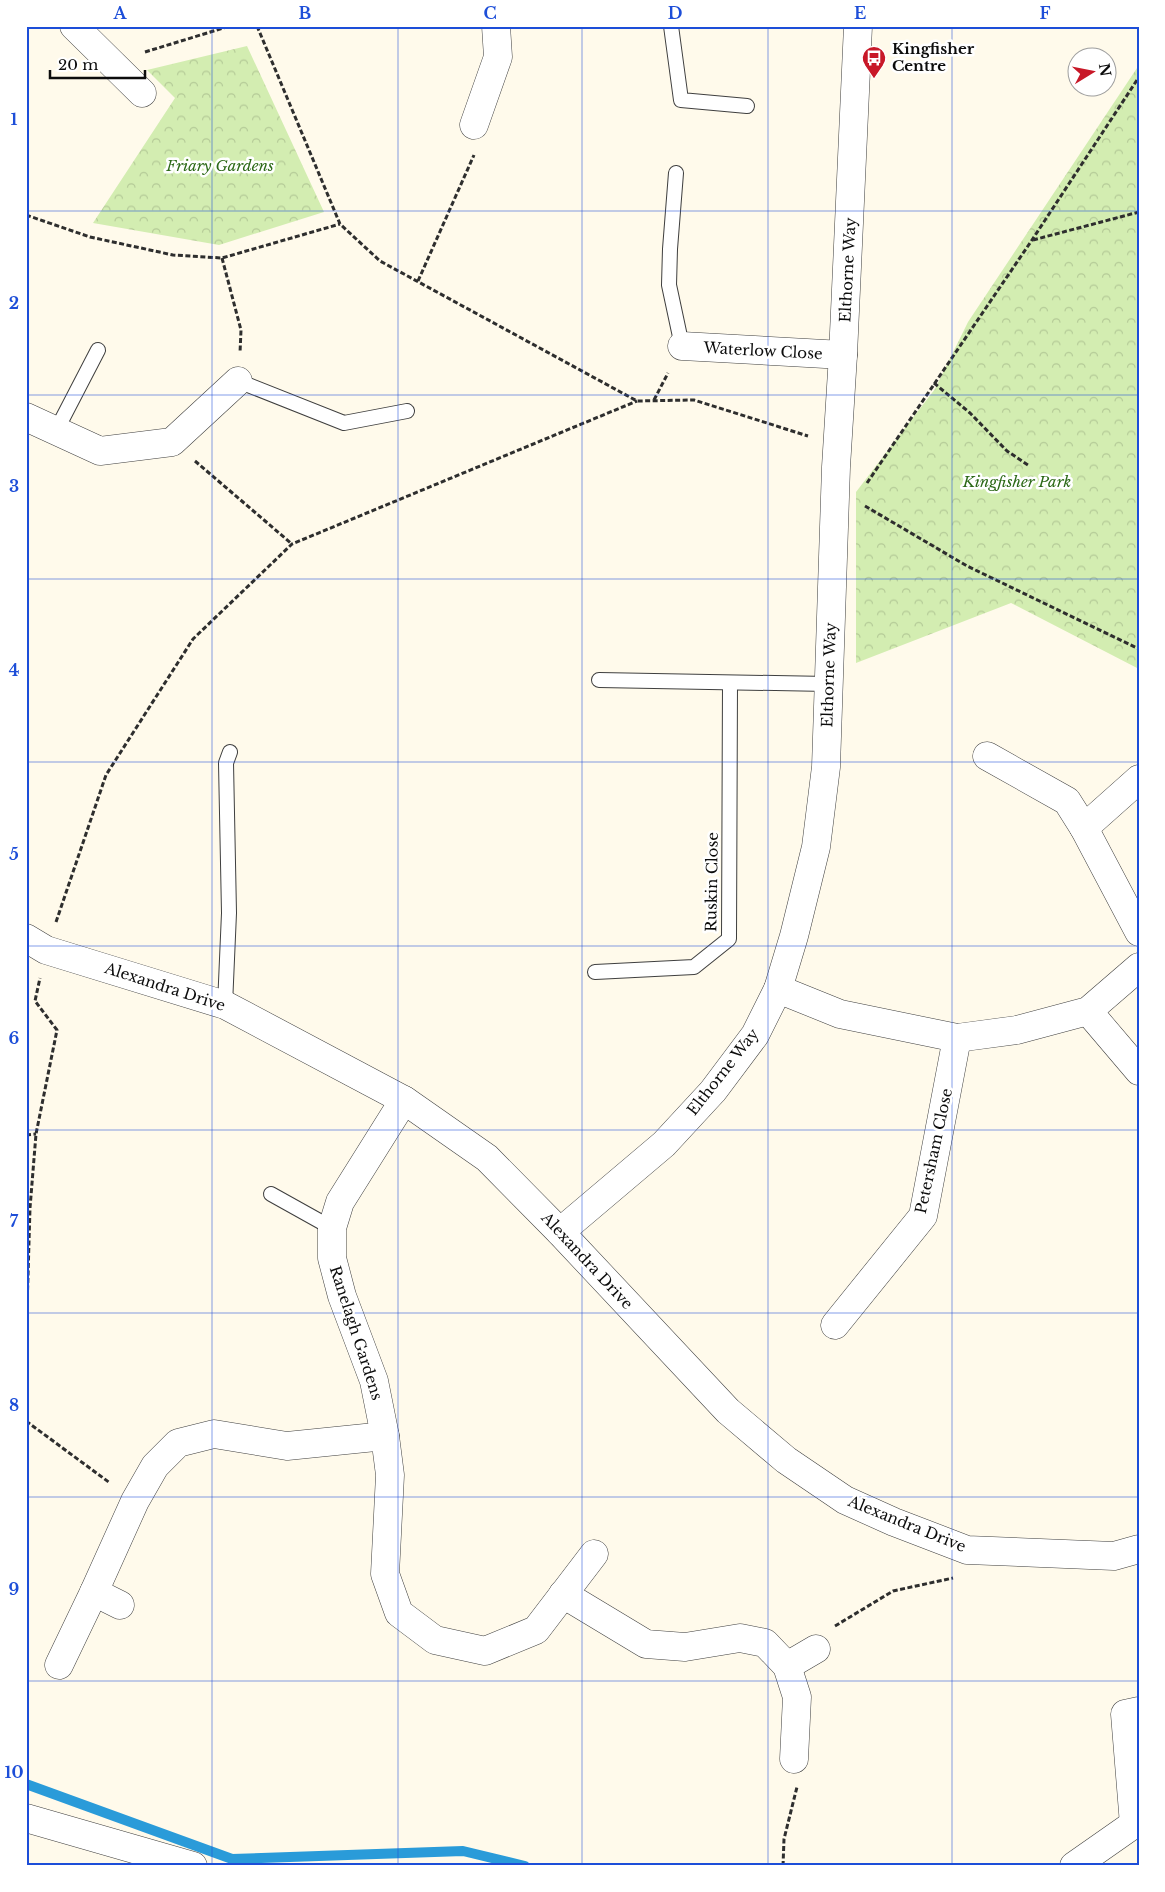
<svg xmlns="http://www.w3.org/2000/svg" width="1165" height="1892" font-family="'Libre Baskerville',serif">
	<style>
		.park { fill: url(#park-crowns) }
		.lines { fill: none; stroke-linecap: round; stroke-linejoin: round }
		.stream { stroke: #2a9bd9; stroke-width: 10 }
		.lane-casing { stroke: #3f3f3f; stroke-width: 16 }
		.street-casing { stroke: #3f3f3f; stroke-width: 29 }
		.path { stroke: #2e2e2e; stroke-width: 3; stroke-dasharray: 5 2.5; stroke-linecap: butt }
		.lane { stroke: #fff; stroke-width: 14 }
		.street { stroke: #fff; stroke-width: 28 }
		.grid { fill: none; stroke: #1d4ed8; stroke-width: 1; stroke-opacity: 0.55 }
		.labels { text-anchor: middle; stroke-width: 5; stroke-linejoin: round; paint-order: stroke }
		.poi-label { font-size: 15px; font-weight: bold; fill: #0c0c0c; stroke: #fff; text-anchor: start }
		.park-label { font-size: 15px; font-style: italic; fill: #2c6917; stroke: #fff }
		.street-label { font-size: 15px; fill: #0c0c0c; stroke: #fff }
		.neatline { fill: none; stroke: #1d4ed8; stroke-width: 2 }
		.grid-label { font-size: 16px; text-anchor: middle; font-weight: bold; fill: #1d4ed8 }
	</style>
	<defs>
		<pattern id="park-crowns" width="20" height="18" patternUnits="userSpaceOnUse" patternTransform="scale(1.25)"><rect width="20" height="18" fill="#d3edb1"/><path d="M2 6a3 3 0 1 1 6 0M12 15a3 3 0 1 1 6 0" fill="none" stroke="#b4ca97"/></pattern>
	</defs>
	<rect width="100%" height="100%" fill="#fffaeb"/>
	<g class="park">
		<path d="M 247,46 L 324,212 L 219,245 L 93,223 L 175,98 L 147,70 Z"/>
		<path d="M 1139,65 L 1139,669 L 1011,603 L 856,663 L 856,492 L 935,389 L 968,322 Z"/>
	</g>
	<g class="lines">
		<path class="stream" d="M 26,1784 L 232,1859 L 463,1851 L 525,1866"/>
		<g class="lane-casing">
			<g id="lane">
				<path d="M 671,26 L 681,100 L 747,106"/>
				<path d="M 676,173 L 670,249 L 669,285 L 682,346"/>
				<path d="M 238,381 L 344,423 L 407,411"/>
				<path d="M 56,431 L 98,350"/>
				<path d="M 599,680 L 828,684"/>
				<path d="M 595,972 L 694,967 L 729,939 L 730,683"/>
				<path d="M 225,1005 L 229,913 L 226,763 L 230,752"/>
				<path d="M 271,1194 L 332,1228"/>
			</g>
		</g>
		<g class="street-casing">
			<g id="street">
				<path d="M 74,26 L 142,93"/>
				<path d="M 474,125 L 498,57 L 496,26"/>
				<path d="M 682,346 L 843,355"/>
				<path d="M 26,417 L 100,451 L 172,442 L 238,381"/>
				<path d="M 987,756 L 1067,801 L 1084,828 L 1139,932"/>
				<path d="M 1084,828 L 1139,779"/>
				<path d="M 26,938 L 46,950 L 225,1005 L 404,1100 L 487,1158 L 560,1232 L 728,1411 L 786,1460 L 845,1500 L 894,1522 L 967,1550 L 1114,1556 L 1139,1549"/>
				<path d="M 778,989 L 840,1014 L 957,1038 L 1017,1030 L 1088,1011 L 1139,967"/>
				<path d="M 1088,1011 L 1139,1071"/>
				<path d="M 404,1100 L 340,1202 L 332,1228 L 332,1258 L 342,1296 L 374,1381 L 385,1436 L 390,1475 L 385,1574 L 399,1613 L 435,1640 L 485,1651 L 536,1630 L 594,1554"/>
				<path d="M 560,1232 L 664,1144 L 713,1091 L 755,1035 L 778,989 L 794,936 L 816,847 L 826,767 L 836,467 L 843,355 L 858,26"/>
				<path d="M 835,1325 L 923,1216 L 957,1038"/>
				<path d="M 94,1592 L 120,1605"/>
				<path d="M 563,1594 L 646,1644 L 685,1647 L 740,1638 L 765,1643 L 787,1666 L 797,1697 L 794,1759"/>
				<path d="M 59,1665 L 94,1592 L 135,1501 L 155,1466 L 178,1443 L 214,1434 L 287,1446 L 385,1436"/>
				<path d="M 787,1666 L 816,1649"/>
				<path d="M 26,1818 L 193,1866"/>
				<path d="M 1134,1824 L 1125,1714 L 1139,1711"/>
				<path d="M 1074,1866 L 1134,1824 L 1139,1825"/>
			</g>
		</g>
		<g class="path">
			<path d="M 257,26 L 340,224 L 380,261 L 637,401 L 694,400 L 808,436"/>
			<path d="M 145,52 L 230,26"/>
			<path d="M 26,215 L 90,237 L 173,255 L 222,258 L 340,224"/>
			<path d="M 1033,240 L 1139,212"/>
			<path d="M 222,258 L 241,330 L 240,353"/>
			<path d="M 418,281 L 474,155"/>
			<path d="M 934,383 L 970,413 L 1007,451 L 1028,465"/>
			<path d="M 654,400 L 668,373"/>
			<path d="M 195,461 L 292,544"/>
			<path d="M 867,483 L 1032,240 L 1139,77"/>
			<path d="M 865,506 L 967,566 L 1139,649"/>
			<path d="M 56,922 L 106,775 L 193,639 L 292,544 L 637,401"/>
			<path d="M 26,1135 L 36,1134"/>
			<path d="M 26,1343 L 30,1208 L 36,1134 L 57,1030 L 35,1001 L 40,978"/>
			<path d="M 26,1421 L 110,1483"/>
			<path d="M 835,1626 L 893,1591 L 953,1578"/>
			<path d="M 783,1866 L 784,1839 L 797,1787"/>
		</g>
		<use href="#lane" class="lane"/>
		<use href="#street" class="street"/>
	</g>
	<path class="grid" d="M 212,26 L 212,1866M 398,26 L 398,1866M 582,26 L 582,1866M 768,26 L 768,1866M 952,26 L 952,1866M 26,211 L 1139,211M 26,395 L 1139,395M 26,579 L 1139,579M 26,762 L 1139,762M 26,946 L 1139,946M 26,1130 L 1139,1130M 26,1313 L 1139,1313M 26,1497 L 1139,1497M 26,1681 L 1139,1681"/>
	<defs>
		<g id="bus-pin" transform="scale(1.25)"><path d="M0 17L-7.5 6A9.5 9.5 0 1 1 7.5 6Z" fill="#c81828" stroke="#fff"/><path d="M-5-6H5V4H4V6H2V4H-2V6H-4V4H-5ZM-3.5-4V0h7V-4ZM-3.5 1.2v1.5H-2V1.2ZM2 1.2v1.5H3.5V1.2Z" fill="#fff"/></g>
	</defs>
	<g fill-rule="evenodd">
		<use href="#bus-pin" x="874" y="58"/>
	</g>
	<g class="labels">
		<g class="poi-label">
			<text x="892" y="54">Kingfisher<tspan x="892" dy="17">Centre</tspan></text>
		</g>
		<g class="park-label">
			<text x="220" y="171">Friary Gardens</text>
			<text x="1017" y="487">Kingfisher Park</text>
		</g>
		<g class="street-label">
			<text transform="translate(848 270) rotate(-87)" y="5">Elthorne Way</text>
			<text transform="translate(763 351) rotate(3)" y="5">Waterlow Close</text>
			<text transform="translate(829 675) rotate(-88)" y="5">Elthorne Way</text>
			<text transform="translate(712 882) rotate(-89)" y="5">Ruskin Close</text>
			<text transform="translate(165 987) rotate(18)" y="5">Alexandra Drive</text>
			<text transform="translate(723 1072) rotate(-52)" y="5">Elthorne Way</text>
			<text transform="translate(934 1151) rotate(-78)" y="5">Petersham Close</text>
			<text transform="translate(587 1261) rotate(47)" y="5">Alexandra Drive</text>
			<text transform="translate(356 1333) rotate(72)" y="5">Ranelagh Gardens</text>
			<text transform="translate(907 1524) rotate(22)" y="5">Alexandra Drive</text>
		</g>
	</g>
	<rect width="1165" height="1892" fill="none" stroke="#ffffff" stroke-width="55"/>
	<g transform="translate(1092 72) rotate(80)"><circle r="24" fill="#ffffff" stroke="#9e9e9e"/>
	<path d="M0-4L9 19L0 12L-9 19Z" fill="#c81828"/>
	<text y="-8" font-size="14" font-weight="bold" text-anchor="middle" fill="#0c0c0c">N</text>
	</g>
	<path d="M50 70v8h95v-8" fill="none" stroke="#0c0c0c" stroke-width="2.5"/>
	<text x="58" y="70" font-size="15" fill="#0c0c0c" stroke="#ffffff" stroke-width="4" paint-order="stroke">20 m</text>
	<rect x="28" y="28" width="1110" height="1836" class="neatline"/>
	<g class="grid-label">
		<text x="120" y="19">A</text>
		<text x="305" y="19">B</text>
		<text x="490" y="19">C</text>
		<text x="675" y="19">D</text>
		<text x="860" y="19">E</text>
		<text x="1045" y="19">F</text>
		<text x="14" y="125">1</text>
		<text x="14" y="309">2</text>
		<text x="14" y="492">3</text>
		<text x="14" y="676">4</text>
		<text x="14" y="860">5</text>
		<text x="14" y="1044">6</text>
		<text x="14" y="1227">7</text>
		<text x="14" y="1411">8</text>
		<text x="14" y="1595">9</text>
		<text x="14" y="1778">10</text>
	</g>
</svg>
